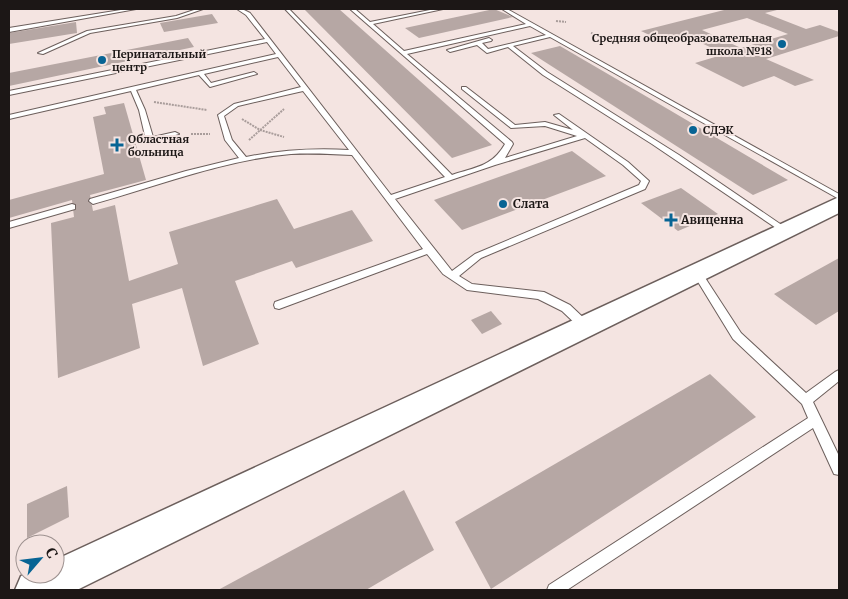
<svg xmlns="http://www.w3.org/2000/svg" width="848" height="599" font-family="Merriweather,serif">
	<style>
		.building { fill: #b6a7a4; fill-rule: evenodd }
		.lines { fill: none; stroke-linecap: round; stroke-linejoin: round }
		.service-casing { stroke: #6c5f5c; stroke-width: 2 }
		.tertiary-casing { stroke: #6c5f5c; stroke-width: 3 }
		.path { stroke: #a99d9b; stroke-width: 2; stroke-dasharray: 2 1; stroke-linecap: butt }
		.service { fill: #fff; fill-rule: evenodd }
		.tertiary { fill: #fff; fill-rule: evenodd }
		.poi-dot { fill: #076494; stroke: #f4e4e1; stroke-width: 2 }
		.labels { text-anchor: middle; stroke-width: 4; stroke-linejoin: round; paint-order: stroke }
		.far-poi-label { font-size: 11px; font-weight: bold; fill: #1c1716; stroke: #f4e4e1; text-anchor: start }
		.poi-label { font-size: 12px; font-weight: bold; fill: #1c1716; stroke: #f4e4e1; text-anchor: start }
	</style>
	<rect width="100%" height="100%" fill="#f4e4e1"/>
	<g class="building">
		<path d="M 304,9 L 339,9 L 492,145 L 452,158 Z"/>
		<path d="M 494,9 L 513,17 L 419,38 L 405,28 Z"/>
		<path d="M 728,9 L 774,9 L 777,10 L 765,13 L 806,29 L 820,25 L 839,32 L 839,36 L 766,59 L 814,80 L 795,86 L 774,76 L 743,87 L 695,63 L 725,54 L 684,35 L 662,41 L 641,31 ZM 747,18 L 788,34 L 741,48 L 702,30 Z"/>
		<path d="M 212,14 L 218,23 L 164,32 L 160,23 Z"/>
		<path d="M 76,22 L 77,33 L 9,44 L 9,33 Z"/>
		<path d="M 188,38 L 194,47 L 9,86 L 9,73 Z"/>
		<path d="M 560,46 L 661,105 L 788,180 L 753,195 L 531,53 Z"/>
		<path d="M 124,103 L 146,180 L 90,195 L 93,211 L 115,205 L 129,281 L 178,264 L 169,232 L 277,199 L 294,229 L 352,210 L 373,241 L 296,268 L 292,261 L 235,281 L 259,344 L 203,366 L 182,288 L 132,304 L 140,348 L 58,378 L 51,223 L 74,217 L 72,200 L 9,218 L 9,200 L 104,174 L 93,117 L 106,114 L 104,107 Z"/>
		<path d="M 572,151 L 606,176 L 462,230 L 434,200 Z"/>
		<path d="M 681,188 L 718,214 L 678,231 L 641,203 Z"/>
		<path d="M 839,258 L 839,311 L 816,325 L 774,294 Z"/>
		<path d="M 491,311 L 502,324 L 482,334 L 471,320 Z"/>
		<path d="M 710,374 L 756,417 L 491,589 L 455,522 Z"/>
		<path d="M 67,486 L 69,517 L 27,538 L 27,504 Z"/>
		<path d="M 404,490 L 434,550 L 366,590 L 218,590 Z"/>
	</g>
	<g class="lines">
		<g class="service-casing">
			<g id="service">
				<path d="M 127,9 L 136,9 L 9,32 L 9,28 Z"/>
				<path d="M 197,9 L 203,9 L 177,18 L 90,33 L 43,54 L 38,53 L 87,31 L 176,16 Z"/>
				<path d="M 237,9 L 242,9 L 250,13 L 391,195 L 445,177 L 285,9 L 289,9 L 452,175 C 475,167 492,167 505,144 L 350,9 L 355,9 L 370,22 L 435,9 L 443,9 L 373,24 L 404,51 L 526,24 L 502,9 L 507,9 L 839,194 L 839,199 L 550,37 L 513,46 L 547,72 L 679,155 L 789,230 L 788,232 L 782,232 L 652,144 L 543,75 L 508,47 L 487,53 L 477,45 L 450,52 L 447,50 L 489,38 L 492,40 L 491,41 L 482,43 L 488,49 L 546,35 L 530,26 L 407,54 L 512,142 L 513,144 L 505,158 L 577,136 L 545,126 L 511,128 L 462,89 L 462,87 L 466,87 L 515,125 L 545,122 L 573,130 L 554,115 L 559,114 L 628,162 L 649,181 L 645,189 L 481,258 L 459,276 L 472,284 L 544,292 L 570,305 L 589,323 L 590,326 L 589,329 L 581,329 L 562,311 L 538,299 L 467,290 L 443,274 L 427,254 L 279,309 L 275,308 L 274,305 L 275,302 L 423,249 L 352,155 C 332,154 311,153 291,154 C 223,160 158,186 93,204 L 89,201 L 90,199 L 186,171 L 239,158 L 225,140 L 218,115 L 234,104 L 301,87 L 278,57 L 204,74 L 211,83 L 254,72 L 257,74 L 210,87 L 199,75 L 136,90 L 145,110 L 153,137 L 175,132 L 179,134 L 150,142 L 146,140 L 139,110 L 131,91 L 9,119 L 9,115 L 276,54 L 267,42 L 9,95 L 9,91 L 265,39 L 246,15 ZM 303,91 L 349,150 C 314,148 280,150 246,157 L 232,140 L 224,116 L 238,106 ZM 585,138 L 623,165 L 641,181 L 639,185 L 475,254 L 452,271 L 395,199 L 495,165 Z"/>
				<path d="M 72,204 L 75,205 L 75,209 L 9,228 L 9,222 Z"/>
				<path d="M 697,269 L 700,270 L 741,333 L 806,393 L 835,372 L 839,370 L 839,381 L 813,402 L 839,456 L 839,475 L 834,474 L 813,428 L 567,590 L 547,590 L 549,585 L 808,418 L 802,404 L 733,339 L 692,272 Z"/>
			</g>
		</g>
		<g class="tertiary-casing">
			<path id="tertiary" d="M 839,197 L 839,213 L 77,590 L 15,590 L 21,576 L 25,574 L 55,574 L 55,560 Z"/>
		</g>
		<g class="path">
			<path d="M 556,21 L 566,22"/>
			<path d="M 591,33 L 603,37"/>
			<path d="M 154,102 L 207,110"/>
			<path d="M 242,119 L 260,130 L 284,137"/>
			<path d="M 191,134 L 210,134"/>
			<path d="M 249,140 L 284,109"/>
		</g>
		<use href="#service" class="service"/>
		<use href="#tertiary" class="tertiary"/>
	</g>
	<g class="poi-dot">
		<circle cx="782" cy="44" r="5"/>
		<circle cx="102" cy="60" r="5"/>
		<circle cx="693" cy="130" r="5"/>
		<path d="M114.5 137.5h5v5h5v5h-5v5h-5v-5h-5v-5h5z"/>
		<circle cx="503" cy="204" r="5"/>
		<path d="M668.5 212.5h5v5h5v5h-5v5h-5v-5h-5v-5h5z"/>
	</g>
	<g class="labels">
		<g class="far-poi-label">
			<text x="772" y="42" text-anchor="end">Средняя общеобразовательная<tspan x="772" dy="13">школа №18</tspan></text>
			<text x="112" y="58">Перинатальный<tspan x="112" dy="13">центр</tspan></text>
			<text x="703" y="134">СДЭК</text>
			<text x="128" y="143">Областная<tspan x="128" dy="13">больница</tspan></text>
		</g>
		<g class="poi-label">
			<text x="513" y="208">Слата</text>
			<text x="681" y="224">Авиценна</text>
		</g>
	</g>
	<rect width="848" height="599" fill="none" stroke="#1c1716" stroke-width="20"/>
	<g transform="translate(40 559) rotate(62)"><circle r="24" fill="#f4e4e1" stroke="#9e9290"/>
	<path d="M0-4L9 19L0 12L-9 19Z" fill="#076494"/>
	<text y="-8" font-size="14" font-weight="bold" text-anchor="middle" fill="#1c1716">С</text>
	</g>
</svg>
